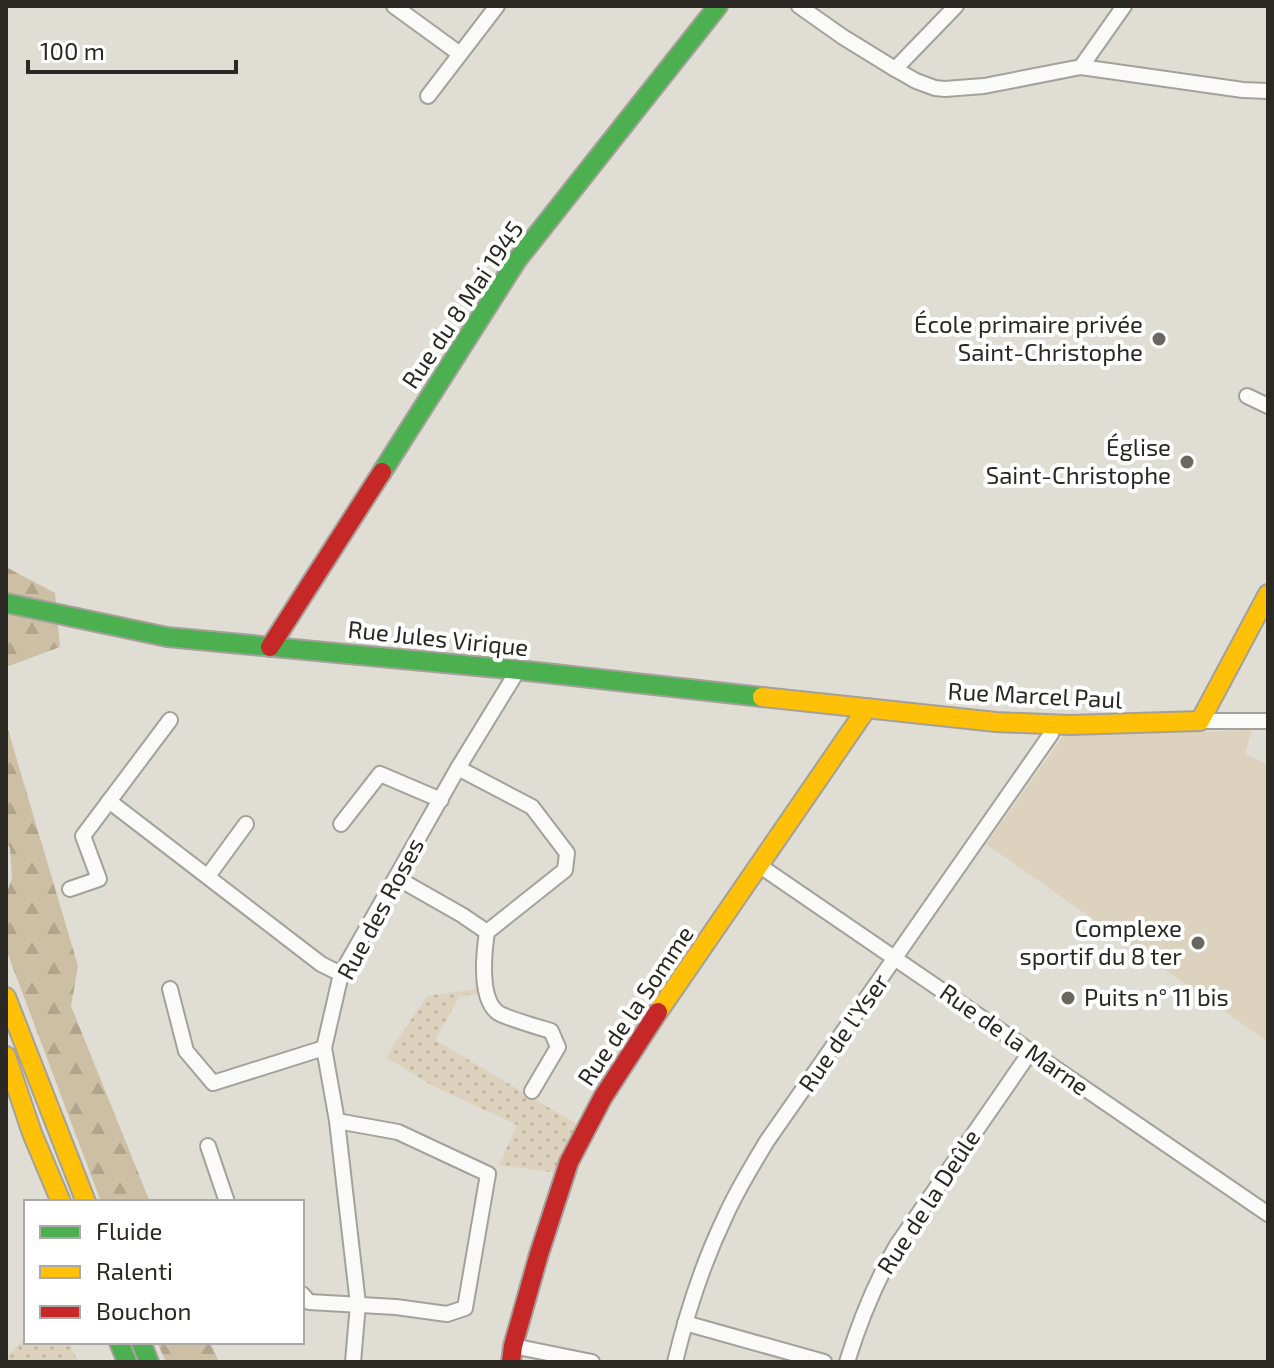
<svg xmlns="http://www.w3.org/2000/svg" width="1274" height="1368" font-family="'Exo 2',sans-serif">
	<style>
		.grass { fill: url(#grass-dots) }
		.forest { fill: url(#forest-firs) }
		.park { fill: #dcd2bd }
		.lines { fill: none; stroke-linecap: round; stroke-linejoin: round }
		.street-casing { stroke: #a4a19b; stroke-width: 18 }
		.fast-casing { stroke: #a4a19b; stroke-width: 22 }
		.slow-casing { stroke: #a4a19b; stroke-width: 22 }
		.jam-casing { stroke: #a4a19b; stroke-width: 22 }
		.street { stroke: #fafaf9; stroke-width: 14 }
		.fast { stroke: #4caf50; stroke-width: 18 }
		.slow { stroke: #ffc107; stroke-width: 18 }
		.jam { stroke: #c62828; stroke-width: 18 }
		.poi-dot { fill: #6a6761; stroke: #fff; stroke-width: 3 }
		.labels { text-anchor: middle; stroke-width: 8; stroke-linejoin: round; paint-order: stroke }
		.street-label { font-size: 24px; fill: #2b2823; stroke: #fff }
		.poi-label { font-size: 24px; fill: #2b2823; stroke: #fff; text-anchor: end }
	</style>
	<defs>
		<pattern id="grass-dots" width="8" height="8" patternUnits="userSpaceOnUse" patternTransform="scale(2)"><rect width="8" height="8" fill="#dcd2bd"/><path d="M2 2h.1M6 6h.1" fill="none" stroke="#bdb4a2" stroke-width="1.8" stroke-linecap="round"/></pattern>
		<pattern id="forest-firs" width="22" height="20" patternUnits="userSpaceOnUse" patternTransform="scale(2)"><rect width="22" height="20" fill="#cdbfa3"/><path d="M5 1l3.5 6h-7zM16 11l3.5 6h-7z" fill="#b0a48c"/></pattern>
	</defs>
	<rect width="100%" height="100%" fill="#e0ddd5"/>
	<g class="grass">
		<path d="M 477,989 L 477,994 L 460,996 L 435,1040 L 578,1125 L 559,1173 L 499,1165 L 517,1125 L 431,1085 L 386,1057 L 427,996 Z"/>
		<path d="M 26,1337 L 26,1342 L 69,1342 L 78,1362 L 6,1362 L 6,1357 Z"/>
	</g>
	<g class="forest">
		<path d="M 6,567 L 55,593 L 60,647 L 6,667 Z"/>
		<path d="M 6,723 L 78,966 L 71,1006 L 150,1202 L 101,1202 L 6,949 L 6,895 L 12,878 L 10,848 L 6,841 Z"/>
		<path d="M 157,1342 L 210,1342 L 219,1362 L 166,1362 Z"/>
	</g>
	<path class="park" d="M 1252,730 L 1245,754 L 1268,765 L 1268,1042 L 986,844 L 1063,736 Z"/>
	<g class="lines">
		<g class="street-casing">
			<g id="street">
				<path d="M 394,6 L 460,54"/>
				<path d="M 799,6 L 843,37 L 895,69 L 916,81 L 935,88 L 945,89 L 984,86 L 1081,67 L 1243,90 L 1268,91"/>
				<path d="M 1081,67 L 1124,6"/>
				<path d="M 895,69 L 956,6"/>
				<path d="M 428,96 L 497,6"/>
				<path d="M 1247,396 L 1268,406"/>
				<path d="M 1200,721 L 1268,721"/>
				<path d="M 458,768 L 532,807 L 567,853 L 565,870 L 487,932"/>
				<path d="M 109,801 L 321,964 L 341,974"/>
				<path d="M 341,824 L 380,774 L 441,800"/>
				<path d="M 760,866 L 1268,1214"/>
				<path d="M 208,876 L 246,824"/>
				<path d="M 397,878 L 462,915 L 487,932 C 484,952 479,997 497,1012 C 503,1017 541,1028 551,1031 L 558,1047 L 532,1091"/>
				<path d="M 70,889 L 99,879 L 83,836 L 170,720"/>
				<path d="M 170,989 L 186,1051 L 213,1083 L 324,1048"/>
				<path d="M 208,1146 L 227,1202"/>
				<path d="M 302,1294 L 309,1302 L 396,1307 L 447,1314 L 465,1308 L 488,1174 L 398,1132 L 337,1121"/>
				<path d="M 685,1323 L 824,1362"/>
				<path d="M 513,1346 L 592,1362"/>
				<path d="M 353,1362 L 358,1304 L 337,1121 L 324,1048 L 341,974 L 458,768 L 518,670"/>
				<path d="M 675,1362 C 687,1312 703,1263 725,1217 C 737,1190 752,1166 767,1141 L 1051,734 L 1052,725"/>
				<path d="M 847,1362 C 860,1320 875,1283 897,1245 L 1031,1051"/>
			</g>
		</g>
		<g class="fast-casing">
			<g id="fast">
				<path d="M 382,472 L 517,260 L 718,6"/>
				<path d="M 6,603 L 167,637 L 518,670 L 762,697"/>
				<path d="M 119,1342 L 127,1362"/>
				<path d="M 141,1342 L 149,1362"/>
			</g>
		</g>
		<g class="slow-casing">
			<g id="slow">
				<path d="M 762,697 L 996,722 L 1070,725 L 1200,721 L 1268,594"/>
				<path d="M 6,997 L 86,1202"/>
				<path d="M 658,1012 L 867,708"/>
				<path d="M 6,1056 L 32,1133 L 61,1202"/>
			</g>
		</g>
		<g class="jam-casing">
			<g id="jam">
				<path d="M 270,647 L 382,472"/>
				<path d="M 511,1362 L 513,1346 L 539,1254 L 569,1162 L 603,1097 L 658,1012"/>
			</g>
		</g>
		<use href="#street" class="street"/>
		<use href="#fast" class="fast"/>
		<use href="#slow" class="slow"/>
		<use href="#jam" class="jam"/>
	</g>
	<g class="poi-dot">
		<circle cx="1159" cy="339" r="8"/>
		<circle cx="1187" cy="462" r="8"/>
		<circle cx="1198" cy="943" r="8"/>
		<circle cx="1068" cy="998" r="8"/>
	</g>
	<g class="labels">
		<g class="street-label">
			<text transform="translate(463 305) rotate(-56)" y="8">Rue du 8 Mai 1945</text>
			<text transform="translate(438 639) rotate(6)" y="8">Rue Jules Virique</text>
			<text transform="translate(1035 696) rotate(3)" y="8">Rue Marcel Paul</text>
			<text transform="translate(381 909) rotate(-62)" y="8">Rue des Roses</text>
			<text transform="translate(636 1006) rotate(-56)" y="8">Rue de la Somme</text>
			<text transform="translate(844 1033) rotate(-55)" y="8">Rue de l'Yser</text>
			<text transform="translate(1014 1040) rotate(35)" y="8">Rue de la Marne</text>
			<text transform="translate(929 1202) rotate(-57)" y="8">Rue de la Deûle</text>
		</g>
		<g class="poi-label">
			<text x="1143" y="333">École primaire privée<tspan x="1143" dy="28">Saint-Christophe</tspan></text>
			<text x="1171" y="456">Église<tspan x="1171" dy="28">Saint-Christophe</tspan></text>
			<text x="1182" y="937">Complexe<tspan x="1182" dy="28">sportif du 8 ter</tspan></text>
			<text x="1084" y="1006" text-anchor="start">Puits n° 11 bis</text>
		</g>
	</g>
	<rect width="1274" height="1368" fill="none" stroke="#2b2823" stroke-width="16"/>
	<rect x="24" y="1200" width="280" height="144" fill="#ffffff" stroke="#aaa9a7" stroke-width="2"/>
	<rect x="40" y="1226" width="40" height="12" fill="#4caf50" stroke="#aaa9a7" stroke-width="2"/>
	<text x="96" y="1240" font-size="24" fill="#2b2823">Fluide</text>
	<rect x="40" y="1266" width="40" height="12" fill="#ffc107" stroke="#aaa9a7" stroke-width="2"/>
	<text x="96" y="1280" font-size="24" fill="#2b2823">Ralenti</text>
	<rect x="40" y="1306" width="40" height="12" fill="#c62828" stroke="#aaa9a7" stroke-width="2"/>
	<text x="96" y="1320" font-size="24" fill="#2b2823">Bouchon</text>
	<path d="M28 60v12h208v-12" fill="none" stroke="#2b2823" stroke-width="4"/>
	<text x="40" y="60" font-size="24" fill="#2b2823" stroke="#ffffff" stroke-width="6" paint-order="stroke">100 m</text>
</svg>
